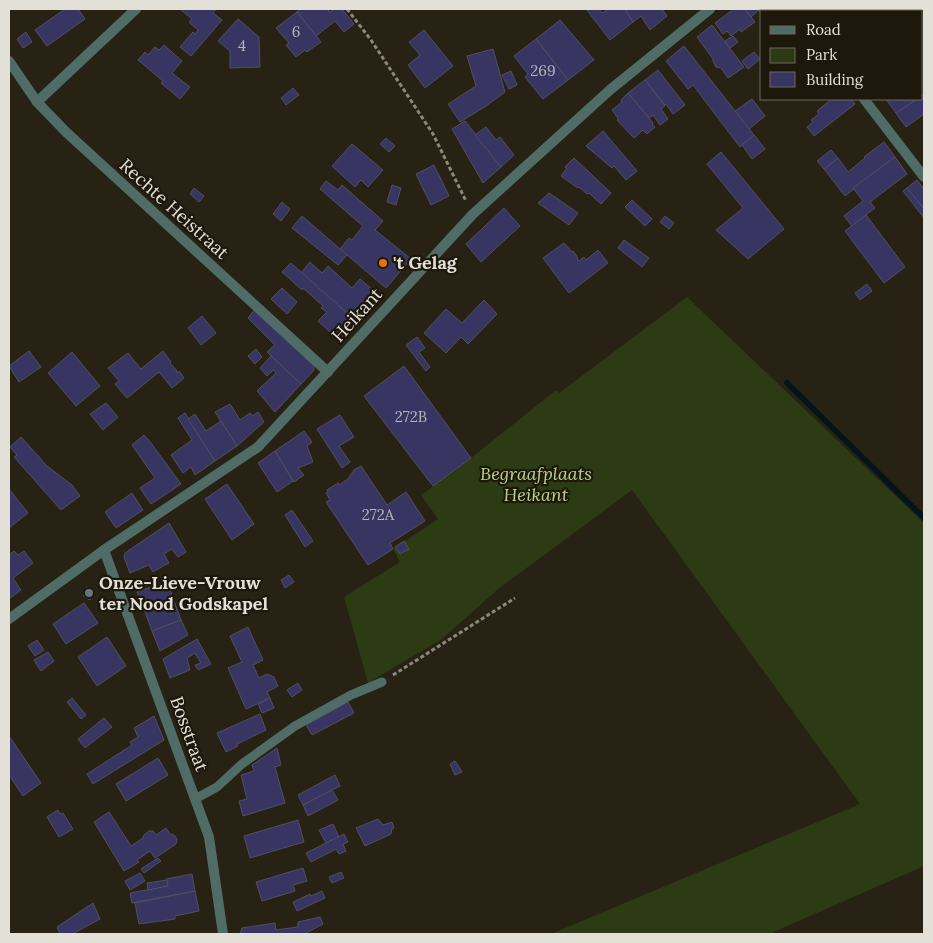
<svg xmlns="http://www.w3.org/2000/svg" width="933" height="943" font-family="Lora,serif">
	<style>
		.green { fill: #2c3b13 }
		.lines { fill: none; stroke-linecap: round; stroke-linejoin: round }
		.stream { stroke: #01151b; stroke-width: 5.5 }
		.building { fill: #383562; stroke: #505060 }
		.path { stroke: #8c887d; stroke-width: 3; stroke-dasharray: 4 2.5; stroke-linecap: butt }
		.lane { stroke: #506c66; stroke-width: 9 }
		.street { stroke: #506c66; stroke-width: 10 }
		.food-dot { fill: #e8710a; stroke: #1d180b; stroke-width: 2 }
		.worship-dot { fill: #6b7280; stroke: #1d180b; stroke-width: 2 }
		.labels { text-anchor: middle; stroke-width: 4.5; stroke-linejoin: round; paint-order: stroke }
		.number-label { font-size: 15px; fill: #b8b5ba }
		.street-label { font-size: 18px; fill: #e3e0d7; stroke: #1d180b }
		.poi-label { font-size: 18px; font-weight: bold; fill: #e3e0d7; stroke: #1d180b; text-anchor: start }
		.park-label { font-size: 18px; font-style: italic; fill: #b7d689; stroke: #1d180b }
	</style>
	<rect width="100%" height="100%" fill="#272214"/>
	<path class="green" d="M 687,297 L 924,523 L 924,866 L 769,934 L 551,934 L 860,804 L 632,490 L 497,590 L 442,639 L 368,683 L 344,597 L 400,562 L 393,549 L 438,519 L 421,495 L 456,470 L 556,390 L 559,393 Z"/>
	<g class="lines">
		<path class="stream" d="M 787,383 L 924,518"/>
	</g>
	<g class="building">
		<path d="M 65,9 L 78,9 L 85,19 L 47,46 L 35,30 Z"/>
		<path d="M 182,9 L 216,9 L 213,13 L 222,20 L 191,56 L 180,47 L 193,32 L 195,34 L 198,30 L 189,22 L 192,19 L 181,10 Z"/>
		<path d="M 301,9 L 327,9 L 330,12 L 334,9 L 342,9 L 354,24 L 344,32 L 335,21 L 316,36 L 297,12 Z"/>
		<path d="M 586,9 L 599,9 L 602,13 L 609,9 L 625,9 L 633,22 L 610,40 Z"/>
		<path d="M 625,9 L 662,9 L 667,16 L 650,30 L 641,16 L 633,22 Z"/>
		<path d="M 734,9 L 745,9 L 755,22 L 741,32 L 740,29 L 731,36 L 727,31 L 723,34 L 715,23 Z"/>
		<path d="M 745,9 L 781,9 L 783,11 L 762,11 L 762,13 L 759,10 L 751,17 Z"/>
		<rect x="820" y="9" width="66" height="2"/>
		<path d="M 297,12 L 321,42 L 307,52 L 305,50 L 296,57 L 286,45 L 289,43 L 276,28 Z"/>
		<path d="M 238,19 L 259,37 L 260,67 L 230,68 L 230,51 L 218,41 Z"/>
		<path d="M 560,20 L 594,60 L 568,80 L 536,39 Z"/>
		<path d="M 712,25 L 744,67 L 728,78 L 721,68 L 716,67 L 713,61 L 713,59 L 697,37 Z"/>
		<path d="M 424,30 L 453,66 L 425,88 L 408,65 L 420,55 L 409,42 Z"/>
		<path d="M 26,32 L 32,42 L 23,48 L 17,39 Z"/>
		<path d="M 733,36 L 738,42 L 730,48 L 725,41 Z"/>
		<path d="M 536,39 L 568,80 L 543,99 L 525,77 L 528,74 L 514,56 Z"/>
		<path d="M 164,45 L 182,61 L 172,73 L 190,87 L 180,99 L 161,83 L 163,81 L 138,60 L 145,52 L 148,55 L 155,47 L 159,50 Z"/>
		<path d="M 684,46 L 754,135 L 740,147 L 693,85 L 688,89 L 666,61 Z"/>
		<path d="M 493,49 L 505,92 L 486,106 L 460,122 L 448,104 L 476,86 L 467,56 Z"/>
		<path d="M 754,52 L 760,59 L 748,69 L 742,61 Z"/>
		<path d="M 658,70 L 685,105 L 673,114 L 666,104 L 665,105 L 645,80 Z"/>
		<path d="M 511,71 L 517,85 L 509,89 L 502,75 Z"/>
		<path d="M 645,80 L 665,106 L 661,109 L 668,119 L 660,125 L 653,115 L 649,118 L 628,93 Z"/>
		<path d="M 293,88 L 299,95 L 286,105 L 281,98 Z"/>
		<path d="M 628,93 L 653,123 L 652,124 L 655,127 L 647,134 L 643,130 L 634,138 L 617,120 L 618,118 L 612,110 L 622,102 L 621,100 Z"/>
		<path d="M 924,94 L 924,114 L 906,127 L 896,113 L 917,99 L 922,99 L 922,96 Z"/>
		<path d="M 752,99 L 765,116 L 749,129 L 735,111 Z"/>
		<path d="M 832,99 L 851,99 L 855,104 L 814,136 L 807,127 L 813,122 L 811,120 L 819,114 L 817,111 Z"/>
		<path d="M 886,99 L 917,99 L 896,113 Z"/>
		<path d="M 465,121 L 501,167 L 483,183 L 452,129 Z"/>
		<path d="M 486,127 L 496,140 L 500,137 L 514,155 L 501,167 L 475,135 Z"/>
		<path d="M 603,131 L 637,171 L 626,180 L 614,166 L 612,168 L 586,146 Z"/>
		<path d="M 754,135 L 765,149 L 752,159 L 742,145 Z"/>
		<path d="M 386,138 L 395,146 L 389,152 L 380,144 Z"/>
		<path d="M 884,142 L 895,157 L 845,196 L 824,169 L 838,158 L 848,172 L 865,158 L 864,157 Z"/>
		<path d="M 352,144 L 383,170 L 368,187 L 361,180 L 355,187 L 332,166 Z"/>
		<path d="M 831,150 L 838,158 L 824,169 L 817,161 Z"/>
		<path d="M 721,152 L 784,229 L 748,259 L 716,230 L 743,208 L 707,164 Z"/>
		<path d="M 895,157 L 907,174 L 870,202 L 875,208 L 852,226 L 844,216 L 863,201 L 853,188 Z"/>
		<path d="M 574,158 L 611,193 L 601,204 L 589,193 L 587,194 L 579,187 L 578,188 L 561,176 L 567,168 L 565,167 Z"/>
		<path d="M 434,165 L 449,196 L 431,205 L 416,174 Z"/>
		<path d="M 917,180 L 924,189 L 924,209 L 907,188 Z"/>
		<path d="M 326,181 L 338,190 L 342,185 L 383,221 L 375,230 L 411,259 L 386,288 L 340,249 L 349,238 L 352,240 L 363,226 L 320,189 Z"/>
		<path d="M 392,185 L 401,188 L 396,205 L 387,202 Z"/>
		<path d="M 194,188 L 204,196 L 199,202 L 190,194 Z"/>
		<path d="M 907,188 L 924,209 L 924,218 L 903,191 Z"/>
		<path d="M 549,193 L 578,213 L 569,225 L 538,203 Z"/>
		<path d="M 632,200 L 652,219 L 645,226 L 625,207 Z"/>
		<path d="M 282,202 L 290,209 L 281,221 L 273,214 Z"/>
		<path d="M 504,208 L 520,226 L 481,262 L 466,244 Z"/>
		<path d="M 866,215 L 905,267 L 884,283 L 845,231 Z"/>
		<path d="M 302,216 L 347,255 L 338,265 L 292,228 Z"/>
		<path d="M 665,216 L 674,223 L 669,229 L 660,222 Z"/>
		<path d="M 624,240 L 649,258 L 642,267 L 618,248 Z"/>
		<path d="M 564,243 L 572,252 L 573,251 L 578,258 L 577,259 L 579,261 L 584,257 L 586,260 L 598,250 L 608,263 L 569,293 L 543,258 Z"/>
		<path d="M 310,262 L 322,273 L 328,266 L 352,288 L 360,279 L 379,295 L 365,313 L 361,315 L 357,322 L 301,273 Z"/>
		<path d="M 291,263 L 357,322 L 340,341 L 318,321 L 327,312 L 321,308 L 323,306 L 303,288 L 302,290 L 282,272 Z"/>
		<path d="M 867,284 L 872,291 L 860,300 L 855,293 Z"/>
		<path d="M 282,288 L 297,302 L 287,314 L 271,299 Z"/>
		<path d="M 484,300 L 497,314 L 468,344 L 461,337 L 446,353 L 424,333 L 446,309 L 462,323 Z"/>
		<path d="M 255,309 L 314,366 L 314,370 L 301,384 L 267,352 L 275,345 L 248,318 Z"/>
		<path d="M 202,316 L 216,333 L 201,345 L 188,328 Z"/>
		<path d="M 417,337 L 425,348 L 419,352 L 430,367 L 426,371 L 406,345 Z"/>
		<path d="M 256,349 L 262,357 L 255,364 L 248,356 Z"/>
		<path d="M 29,351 L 41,367 L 19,382 L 9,366 Z"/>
		<path d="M 163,351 L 171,362 L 170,363 L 177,371 L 176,372 L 180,372 L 184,378 L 172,388 L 159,372 L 127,398 L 115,384 L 119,381 L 108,368 L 128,353 L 141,369 Z"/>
		<path d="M 72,352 L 100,386 L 76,406 L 48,373 Z"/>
		<path d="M 271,356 L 301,384 L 275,412 L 257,391 L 276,373 L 273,370 L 267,376 L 260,368 Z"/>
		<path d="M 404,366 L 471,458 L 433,486 L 364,396 Z"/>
		<path d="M 106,403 L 118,417 L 103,430 L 90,414 Z"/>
		<path d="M 230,404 L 240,420 L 250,413 L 252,416 L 258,412 L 264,422 L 237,446 L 215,412 Z"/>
		<path d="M 185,413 L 215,461 L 195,475 L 191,467 L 183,473 L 171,455 L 192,440 L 178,418 Z"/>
		<path d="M 195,414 L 206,431 L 221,421 L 237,446 L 215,461 L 188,419 Z"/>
		<path d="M 340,415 L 354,437 L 339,446 L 350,462 L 342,468 L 317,429 Z"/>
		<path d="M 304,431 L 312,442 L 307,446 L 313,462 L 298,468 L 304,475 L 294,482 L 275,451 Z"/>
		<path d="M 144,435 L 151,443 L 181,484 L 151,504 L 140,488 L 155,478 L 132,445 Z"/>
		<path d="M 21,437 L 47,466 L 72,485 L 80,496 L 61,510 L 14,457 L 17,455 L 10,447 Z"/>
		<path d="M 275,451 L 293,481 L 277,492 L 258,463 Z"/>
		<path d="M 361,466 L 387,505 L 406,492 L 425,521 L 390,543 L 393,549 L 368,565 L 326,502 L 330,500 L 326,493 L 328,492 L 327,490 L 338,483 L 339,485 L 348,479 L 354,470 Z"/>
		<path d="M 227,484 L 254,524 L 232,540 L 205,499 Z"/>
		<path d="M 9,489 L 28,513 L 9,528 Z"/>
		<path d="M 132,493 L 143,510 L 116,528 L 105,512 Z"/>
		<path d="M 292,510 L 313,541 L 305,547 L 285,515 Z"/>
		<path d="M 169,523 L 186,552 L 178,557 L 172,549 L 164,554 L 169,563 L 163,566 L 153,572 L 149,565 L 130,573 L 124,557 L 125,553 Z"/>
		<path d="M 404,541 L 409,549 L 400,554 L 395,547 Z"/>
		<path d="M 14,551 L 18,555 L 24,551 L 33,563 L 13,578 L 21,590 L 9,599 L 9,555 Z"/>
		<path d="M 289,575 L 294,582 L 285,588 L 281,580 Z"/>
		<path d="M 167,581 L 174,601 L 145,612 L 137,592 Z"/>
		<path d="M 87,587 L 94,590 L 90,600 L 83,596 Z"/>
		<path d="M 174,601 L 181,620 L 152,631 L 145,612 Z"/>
		<path d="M 84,603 L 98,623 L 66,644 L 53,624 Z"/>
		<path d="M 181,620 L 188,635 L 160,651 L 152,631 Z"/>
		<path d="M 248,627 L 263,660 L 253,665 L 259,678 L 267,674 L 274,677 L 278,686 L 267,692 L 270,698 L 246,709 L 228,668 L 242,662 L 230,636 Z"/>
		<path d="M 107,637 L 126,666 L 97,686 L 78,657 Z"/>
		<path d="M 197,639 L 211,664 L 198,670 L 195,665 L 201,663 L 195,653 L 187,658 L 190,670 L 170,678 L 163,659 Z"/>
		<path d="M 37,640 L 44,650 L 35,656 L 28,646 Z"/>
		<path d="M 48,652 L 54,661 L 41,671 L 34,660 Z"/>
		<path d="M 298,683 L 302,690 L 292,697 L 287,690 Z"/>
		<path d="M 72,698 L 86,715 L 81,719 L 67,702 Z"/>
		<path d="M 270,698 L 274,708 L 262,713 L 258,704 Z"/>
		<path d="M 348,702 L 354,713 L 312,735 L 306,725 Z"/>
		<path d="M 260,714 L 266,730 L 237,744 L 238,746 L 226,752 L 217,733 Z"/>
		<path d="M 154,716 L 164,740 L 93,784 L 87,774 L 132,745 L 130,742 L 138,737 L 134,728 Z"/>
		<path d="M 104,718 L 112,727 L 85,748 L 78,739 Z"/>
		<path d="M 9,736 L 41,783 L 23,796 L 9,775 Z"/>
		<path d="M 277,748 L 281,765 L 275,767 L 285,803 L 243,816 L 239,801 L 247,799 L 241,775 L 254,771 L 252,765 Z"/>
		<path d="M 158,758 L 168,775 L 126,801 L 116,784 Z"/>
		<path d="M 455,761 L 462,772 L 455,775 L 450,764 Z"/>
		<path d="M 335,775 L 340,786 L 303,805 L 298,795 Z"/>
		<path d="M 332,790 L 338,800 L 308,816 L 303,805 Z"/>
		<path d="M 58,810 L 60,814 L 63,813 L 73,829 L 59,837 L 47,817 Z"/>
		<path d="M 109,812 L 131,846 L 143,838 L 144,835 L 149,831 L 153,831 L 156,835 L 166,828 L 170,834 L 174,835 L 177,839 L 176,844 L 155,858 L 150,851 L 137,860 L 139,862 L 124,871 L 94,822 Z"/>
		<path d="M 378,819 L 383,825 L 392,822 L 394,828 L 392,829 L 391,834 L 365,846 L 356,828 Z"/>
		<path d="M 298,820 L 304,842 L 250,858 L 244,836 Z"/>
		<path d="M 333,824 L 339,837 L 326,843 L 319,830 Z"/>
		<path d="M 344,834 L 348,842 L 343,844 L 346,851 L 339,854 L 336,849 L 311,862 L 306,853 Z"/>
		<path d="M 158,858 L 161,861 L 144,873 L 141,869 Z"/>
		<path d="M 303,868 L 307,881 L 293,885 L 295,891 L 262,901 L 256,882 Z"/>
		<path d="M 341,872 L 344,878 L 332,883 L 329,877 Z"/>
		<path d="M 140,873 L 145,881 L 130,890 L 125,881 Z"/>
		<path d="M 192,874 L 195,891 L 132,903 L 130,893 L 168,886 L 166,879 Z"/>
		<path d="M 167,880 L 168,886 L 148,890 L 147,883 Z"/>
		<path d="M 195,891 L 199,911 L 175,916 L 175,919 L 139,924 L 135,903 Z"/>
		<path d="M 322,891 L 325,898 L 297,911 L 293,902 L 310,894 L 311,896 Z"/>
		<path d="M 93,903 L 100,919 L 72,934 L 60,934 L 57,927 Z"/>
		<path d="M 320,917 L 323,924 L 304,934 L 240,934 L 242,928 L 275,923 L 276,930 L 298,927 L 298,922 Z"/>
	</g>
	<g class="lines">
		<g class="path">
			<path d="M 347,9 L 371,40 L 433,134 L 466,201"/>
			<path d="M 393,675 L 515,598"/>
		</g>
		<path class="lane" d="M 195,799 L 217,787 L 242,764 L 295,726 L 351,695 L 382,682"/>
		<g class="street">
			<path d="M 795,9 L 796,11"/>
			<path d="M 9,61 L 37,102 L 66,132 L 328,372"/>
			<path d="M 864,99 L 924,177"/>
			<path d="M 37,102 L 136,9"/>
			<path d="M 104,550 L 209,837 L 223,934"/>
			<path d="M 9,619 L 104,550 L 258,447 L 473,214 L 611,89 L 710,9"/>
		</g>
	</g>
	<circle class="food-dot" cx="383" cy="263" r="5"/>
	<circle class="worship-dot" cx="89" cy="593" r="5"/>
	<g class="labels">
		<g class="number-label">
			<text x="296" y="37">6</text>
			<text x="242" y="51">4</text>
			<text x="543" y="76">269</text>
			<text x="411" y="422">272B</text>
			<text x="378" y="520">272A</text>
		</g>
		<g class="street-label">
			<text transform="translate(174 209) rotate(42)" y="6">Rechte Heistraat</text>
			<text transform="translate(357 315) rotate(-48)" y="6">Heikant</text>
			<text transform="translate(189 734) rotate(70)" y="6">Bosstraat</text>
		</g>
		<g class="poi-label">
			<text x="393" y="269">'t Gelag</text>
			<text x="99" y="589">Onze-Lieve-Vrouw<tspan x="99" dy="21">ter Nood Godskapel</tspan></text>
		</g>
		<g class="park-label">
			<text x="536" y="480">Begraafplaats<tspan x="536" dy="21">Heikant</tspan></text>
		</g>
	</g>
	<rect width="933" height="943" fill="none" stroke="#e3e0d7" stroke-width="20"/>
	<rect x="760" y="10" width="162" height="90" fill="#1d180b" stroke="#6c685d"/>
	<rect x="770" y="26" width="25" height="8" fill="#506c66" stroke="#6c685d"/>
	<text x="806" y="35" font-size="15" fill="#e3e0d7">Road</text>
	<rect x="770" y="48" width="25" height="15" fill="#2c3b13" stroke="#6c685d"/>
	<text x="806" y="60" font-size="15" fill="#e3e0d7">Park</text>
	<rect x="770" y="72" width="25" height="15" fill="#383562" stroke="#6c685d"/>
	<text x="806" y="85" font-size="15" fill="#e3e0d7">Building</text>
</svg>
